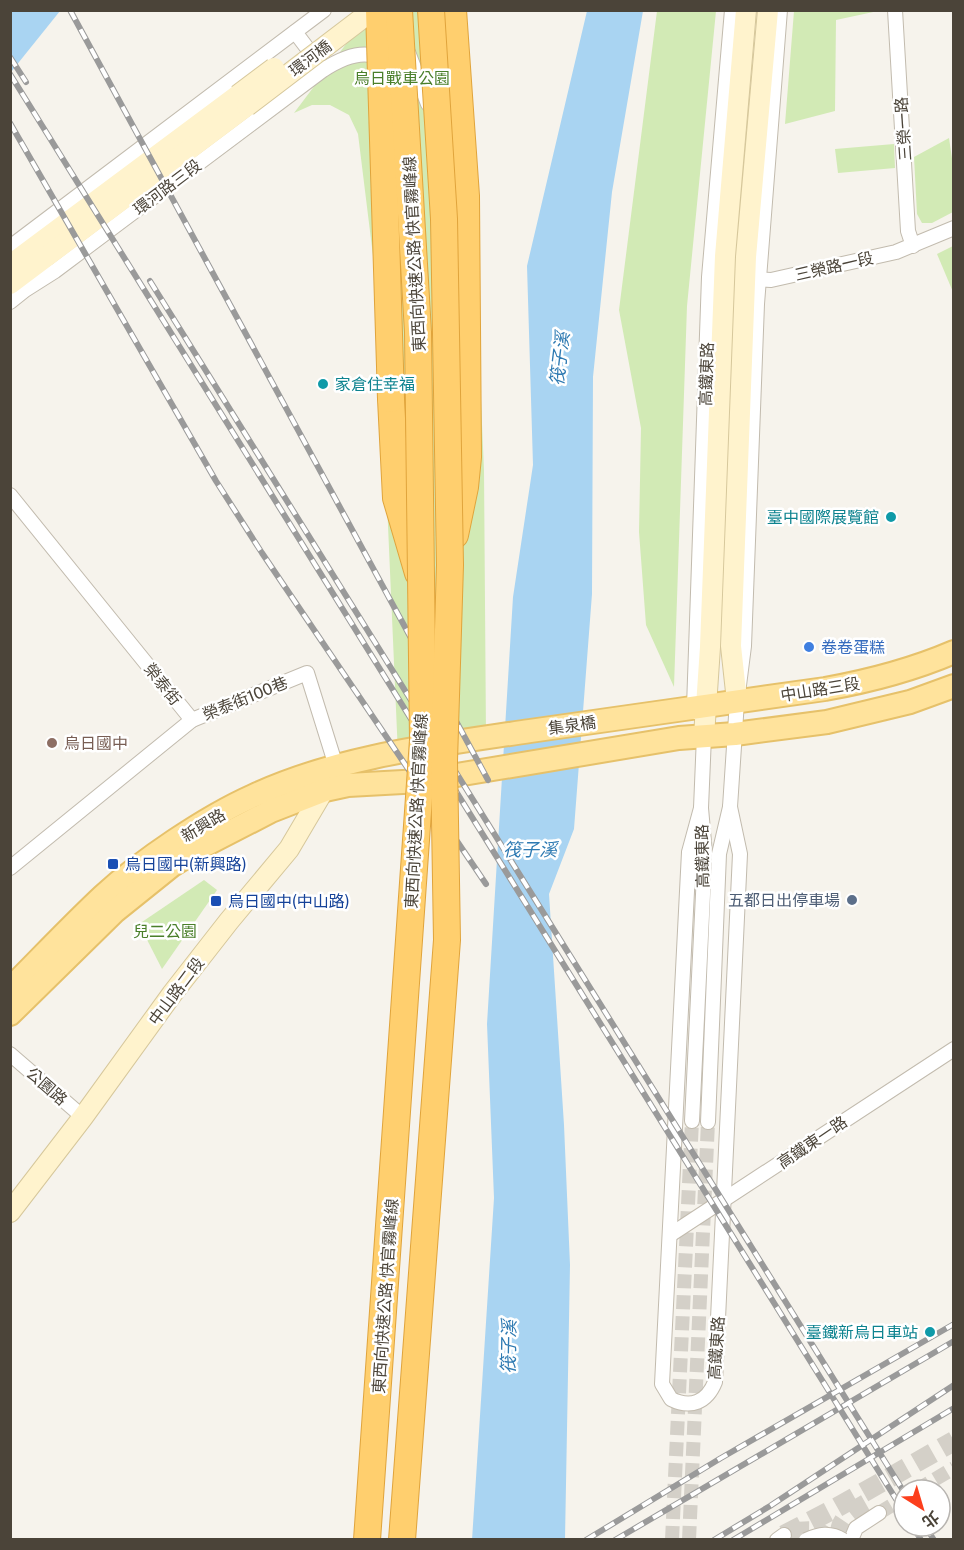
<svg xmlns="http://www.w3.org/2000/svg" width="964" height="1550" font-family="'Public Sans','Noto Sans TC',sans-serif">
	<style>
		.green { fill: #d2eab5 }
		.water { fill: #a9d4f2 }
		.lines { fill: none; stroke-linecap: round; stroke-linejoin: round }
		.street-tunnel { stroke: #d4d0c8; stroke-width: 14; stroke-dasharray: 14 7; stroke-linecap: butt }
		.secondary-tunnel { stroke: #d4d0c8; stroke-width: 20; stroke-dasharray: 20 10; stroke-linecap: butt }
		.street-casing { stroke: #c2bbae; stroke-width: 16 }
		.secondary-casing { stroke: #d6c79b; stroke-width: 22 }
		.primary-casing { stroke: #e6c16a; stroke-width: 26 }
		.highway-casing { stroke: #e0a43c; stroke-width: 28 }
		.street { stroke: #fff; stroke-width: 14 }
		.secondary { stroke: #fff3cd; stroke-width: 20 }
		.primary { stroke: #ffe39c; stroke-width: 22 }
		.highway { stroke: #ffcf6e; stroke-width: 26 }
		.rail-casing { stroke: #9a9a9a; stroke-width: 6 }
		.rail { stroke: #fff; stroke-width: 4; stroke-dasharray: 11; stroke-linecap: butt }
		.street-bridge-casing { stroke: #c2bbae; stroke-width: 16; stroke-linecap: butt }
		.secondary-bridge-casing { stroke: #d6c79b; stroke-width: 22; stroke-linecap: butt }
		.highway-bridge-casing { stroke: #e0a43c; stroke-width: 28; stroke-linecap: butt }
		.street-bridge { stroke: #fff; stroke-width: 14 }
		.secondary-bridge { stroke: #fff3cd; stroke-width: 20 }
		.highway-bridge { stroke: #ffcf6e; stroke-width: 26 }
		.culture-dot { fill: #0f9aa8; stroke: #fff; stroke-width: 2 }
		.shop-dot { fill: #3f7fe0; stroke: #fff; stroke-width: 2 }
		.education-dot { fill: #8d6e63; stroke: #fff; stroke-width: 2 }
		.transit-dot { fill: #1a4fb4; stroke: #fff; stroke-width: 2 }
		.service-dot { fill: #5c6f8a; stroke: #fff; stroke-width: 2 }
		.labels { text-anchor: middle; stroke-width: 5; stroke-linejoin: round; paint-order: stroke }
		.street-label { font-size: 16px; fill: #4b4439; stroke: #fff }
		.park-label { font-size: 16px; fill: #4a7f2a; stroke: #fff }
		.culture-label { font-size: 16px; fill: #0d838f; stroke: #fff; text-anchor: end }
		.shop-label { font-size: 16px; fill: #366cbe; stroke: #fff; text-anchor: start }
		.education-label { font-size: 16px; fill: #785e54; stroke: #fff; text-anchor: start }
		.transit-label { font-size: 16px; fill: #164399; stroke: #fff; text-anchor: start }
		.service-label { font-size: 16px; fill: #4e5e75; stroke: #fff; text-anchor: end }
		.water-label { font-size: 18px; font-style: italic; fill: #2e7ab2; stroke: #fff }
	</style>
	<rect width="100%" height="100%" fill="#f6f3ec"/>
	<g class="green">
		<path d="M 371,11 L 464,11 L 484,470 L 486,735 L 398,755 L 378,296 L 358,134 L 349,115 L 330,105 L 312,105 L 294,113 Z"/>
		<path d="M 657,11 L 716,11 L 687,306 L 674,687 L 646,625 L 639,532 L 641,428 L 619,310 Z"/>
		<path d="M 794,11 L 878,11 L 836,20 L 835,111 L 785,124 Z"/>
		<path d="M 949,138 L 953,165 L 953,212 L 932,223 L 922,223 L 917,214 L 914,157 Z"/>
		<path d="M 894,144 L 895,168 L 838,173 L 835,149 Z"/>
		<path d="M 953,246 L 953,292 L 937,254 Z"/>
		<path d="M 204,880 L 217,890 L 162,969 L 139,924 Z"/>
	</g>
	<g class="water">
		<path d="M 11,10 L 60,11 L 11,72 L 10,11 Z"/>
		<path d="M 587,11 L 643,11 L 612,192 L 593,377 L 592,594 L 574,829 L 549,894 L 564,1125 L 570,1265 L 565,1539 L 472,1540 L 494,1198 L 487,1024 L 513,597 L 533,465 L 527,266 Z"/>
	</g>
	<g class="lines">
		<g class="street-tunnel">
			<path d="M 917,1490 L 954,1468"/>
			<path d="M 879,1513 L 904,1498"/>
			<path d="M 795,1529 C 809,1528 821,1526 830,1538"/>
			<path d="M 672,1540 L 692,1121"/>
			<path d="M 689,1540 L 708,1122"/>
		</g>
		<g class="secondary-tunnel">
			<path d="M 784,1535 L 836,1508 L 954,1441"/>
			<path d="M 842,1540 C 835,1521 852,1512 866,1504"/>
		</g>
		<g class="street-casing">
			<g id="street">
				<path d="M 895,10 L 908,231 L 913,246"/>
				<path d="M 295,32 L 317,61"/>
				<path d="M 408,52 L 428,104"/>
				<path d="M 10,247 L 324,10"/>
				<path d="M 750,279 L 771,280 L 896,252 L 954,228"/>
				<path d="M 10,302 L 25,290 L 55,271 L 323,70 C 340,59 364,47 383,60"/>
				<path d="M 10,495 L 192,720 L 10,868"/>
				<path d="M 696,712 L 694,707 L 709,277 L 732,10"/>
				<path d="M 192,720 L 307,673 L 336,766"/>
				<path d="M 701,808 L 689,852 L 662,1384 L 671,1399 C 691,1409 707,1402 715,1382 L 740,854 L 730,807"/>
				<path d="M 10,1054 L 83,1117"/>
				<path d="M 692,1121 L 705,853 L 701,808 L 704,736 L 702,730"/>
				<path d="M 708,1122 L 719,854 L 730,807 L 737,701 L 744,646 L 757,304 L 780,10"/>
				<path d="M 670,1235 L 954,1049"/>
				<path d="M 777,1540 L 784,1535"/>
				<path d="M 851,1540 L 856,1528 L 879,1513"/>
			</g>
		</g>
		<g class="secondary-casing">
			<g id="secondary">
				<path d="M 10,265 L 238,95"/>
				<path d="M 10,284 L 247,106"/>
				<path d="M 737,701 L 731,646 L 746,257 L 768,10"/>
				<path d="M 704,736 L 710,647 L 725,256 L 746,10"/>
				<path d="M 10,1212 L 83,1117 L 172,994 L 229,921 L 289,849 L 328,783"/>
			</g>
		</g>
		<g class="primary-casing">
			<g id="primary">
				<path d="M 10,989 C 41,958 71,926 103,896 C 141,861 206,817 253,796 C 339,756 437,745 530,731 C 628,717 727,703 825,689 C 870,681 912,670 954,652"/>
				<path d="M 10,1014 L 115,911 L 171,866 L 205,845 L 271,811 L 325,790 L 348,785 L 421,781 L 679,738 L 735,734 L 827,722 L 910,702 L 954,686"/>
			</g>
		</g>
		<g class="highway-casing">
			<g id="highway">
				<path d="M 453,10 L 466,196 L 468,457 L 465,487 L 455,535"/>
				<path d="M 391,399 L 396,498 L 418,573"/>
			</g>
		</g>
		<use href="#street" class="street"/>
		<use href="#secondary" class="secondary"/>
		<use href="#primary" class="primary"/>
		<use href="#highway" class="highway"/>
		<g class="rail-casing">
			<g id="rail">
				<path d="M 70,10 L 488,780"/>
				<path d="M 10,57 L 26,82"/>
				<path d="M 10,74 L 904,1512"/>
				<path d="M 10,123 L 216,481 L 262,553 L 486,884"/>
				<path d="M 150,281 L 904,1492"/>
				<path d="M 913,1526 L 921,1540"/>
				<path d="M 925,1526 L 934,1540"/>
				<path d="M 586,1540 L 721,1458 L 954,1324"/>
				<path d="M 615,1540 L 954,1341"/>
				<path d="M 714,1540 L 770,1506 L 954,1385"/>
				<path d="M 733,1540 L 954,1408"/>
			</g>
		</g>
		<use href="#rail" class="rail"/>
		<g class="street-bridge-casing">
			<path id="street-bridge" d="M 806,1540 C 819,1534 830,1532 843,1540"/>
		</g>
		<g class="secondary-bridge-casing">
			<g id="secondary-bridge">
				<path d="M 238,95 L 274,68"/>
				<path d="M 247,106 L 373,10"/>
			</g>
		</g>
		<g class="highway-bridge-casing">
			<g id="highway-bridge">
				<path d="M 379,10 L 391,399"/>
				<path d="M 367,1540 L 423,740 L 418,332 L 399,10"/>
				<path d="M 402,1540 L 447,940 L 444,761 L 450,565 L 444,219 L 431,10"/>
			</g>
		</g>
		<use href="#street-bridge" class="street-bridge"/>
		<use href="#secondary-bridge" class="secondary-bridge"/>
		<use href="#highway-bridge" class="highway-bridge"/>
	</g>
	<g class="culture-dot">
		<circle cx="323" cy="384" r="6"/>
		<circle cx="891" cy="517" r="6"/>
		<circle cx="930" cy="1332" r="6"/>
	</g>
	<circle class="shop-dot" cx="809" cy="647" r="6"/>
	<circle class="education-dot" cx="52" cy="743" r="6"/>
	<g class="transit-dot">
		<rect x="107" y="858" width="12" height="12" rx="3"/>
		<rect x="210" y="895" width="12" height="12" rx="3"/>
	</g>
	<circle class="service-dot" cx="852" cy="900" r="6"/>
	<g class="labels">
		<g class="street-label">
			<text transform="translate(310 58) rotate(-37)" y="6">環河橋</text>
			<text transform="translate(903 129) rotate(-94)" y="6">三榮一路</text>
			<text transform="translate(167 187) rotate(-37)" y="6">環河路三段</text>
			<text transform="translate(414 254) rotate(-93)" y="6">東西向快速公路 快官霧峰線</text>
			<text transform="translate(834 266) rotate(-13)" y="6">三榮路一段</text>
			<text transform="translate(706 374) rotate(-88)" y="6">高鐵東路</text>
			<text transform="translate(163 684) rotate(51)" y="6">榮泰街</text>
			<text transform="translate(820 689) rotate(-9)" y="6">中山路三段</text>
			<text transform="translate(245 698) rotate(-22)" y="6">榮泰街100巷</text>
			<text transform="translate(572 725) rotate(-8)" y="6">集泉橋</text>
			<text transform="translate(416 811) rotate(-87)" y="6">東西向快速公路 快官霧峰線</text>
			<text transform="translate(203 825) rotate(-31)" y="6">新興路</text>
			<text transform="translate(702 856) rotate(-91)" y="6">高鐵東路</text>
			<text transform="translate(176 991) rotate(-53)" y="6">中山路二段</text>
			<text transform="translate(47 1086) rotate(41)" y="6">公園路</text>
			<text transform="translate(812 1142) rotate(-34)" y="6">高鐵東一路</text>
			<text transform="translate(385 1296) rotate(-86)" y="6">東西向快速公路 快官霧峰線</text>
			<text transform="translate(716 1348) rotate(-86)" y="6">高鐵東路</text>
		</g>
		<g class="park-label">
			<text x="402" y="84">烏日戰車公園</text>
			<text x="165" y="937">兒二公園</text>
		</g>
		<g class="culture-label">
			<text x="335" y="390" text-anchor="start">家倉住幸福</text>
			<text x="879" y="523">臺中國際展覽館</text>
			<text x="918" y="1338">臺鐵新烏日車站</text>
		</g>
		<g class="shop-label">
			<text x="821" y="653">卷卷蛋糕</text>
		</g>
		<g class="education-label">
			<text x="64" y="749">烏日國中</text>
		</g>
		<g class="transit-label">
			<text x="125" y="870">烏日國中(新興路)</text>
			<text x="228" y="907">烏日國中(中山路)</text>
		</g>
		<g class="service-label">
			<text x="840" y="906">五都日出停車場</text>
		</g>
		<g class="water-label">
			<text transform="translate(560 359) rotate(-83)" y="6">筏子溪</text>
			<text x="530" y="856">筏子溪</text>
			<text transform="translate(509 1347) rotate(-89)" y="6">筏子溪</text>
		</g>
	</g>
	<rect width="964" height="1550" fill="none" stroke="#4b4439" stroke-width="24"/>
	<g transform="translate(922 1508) rotate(143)"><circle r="28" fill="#ffffff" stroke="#b7b4b0" stroke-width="1.5"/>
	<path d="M0-4.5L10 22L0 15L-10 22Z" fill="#fc3f1d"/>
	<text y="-9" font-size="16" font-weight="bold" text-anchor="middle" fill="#4b4439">北</text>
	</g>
</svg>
